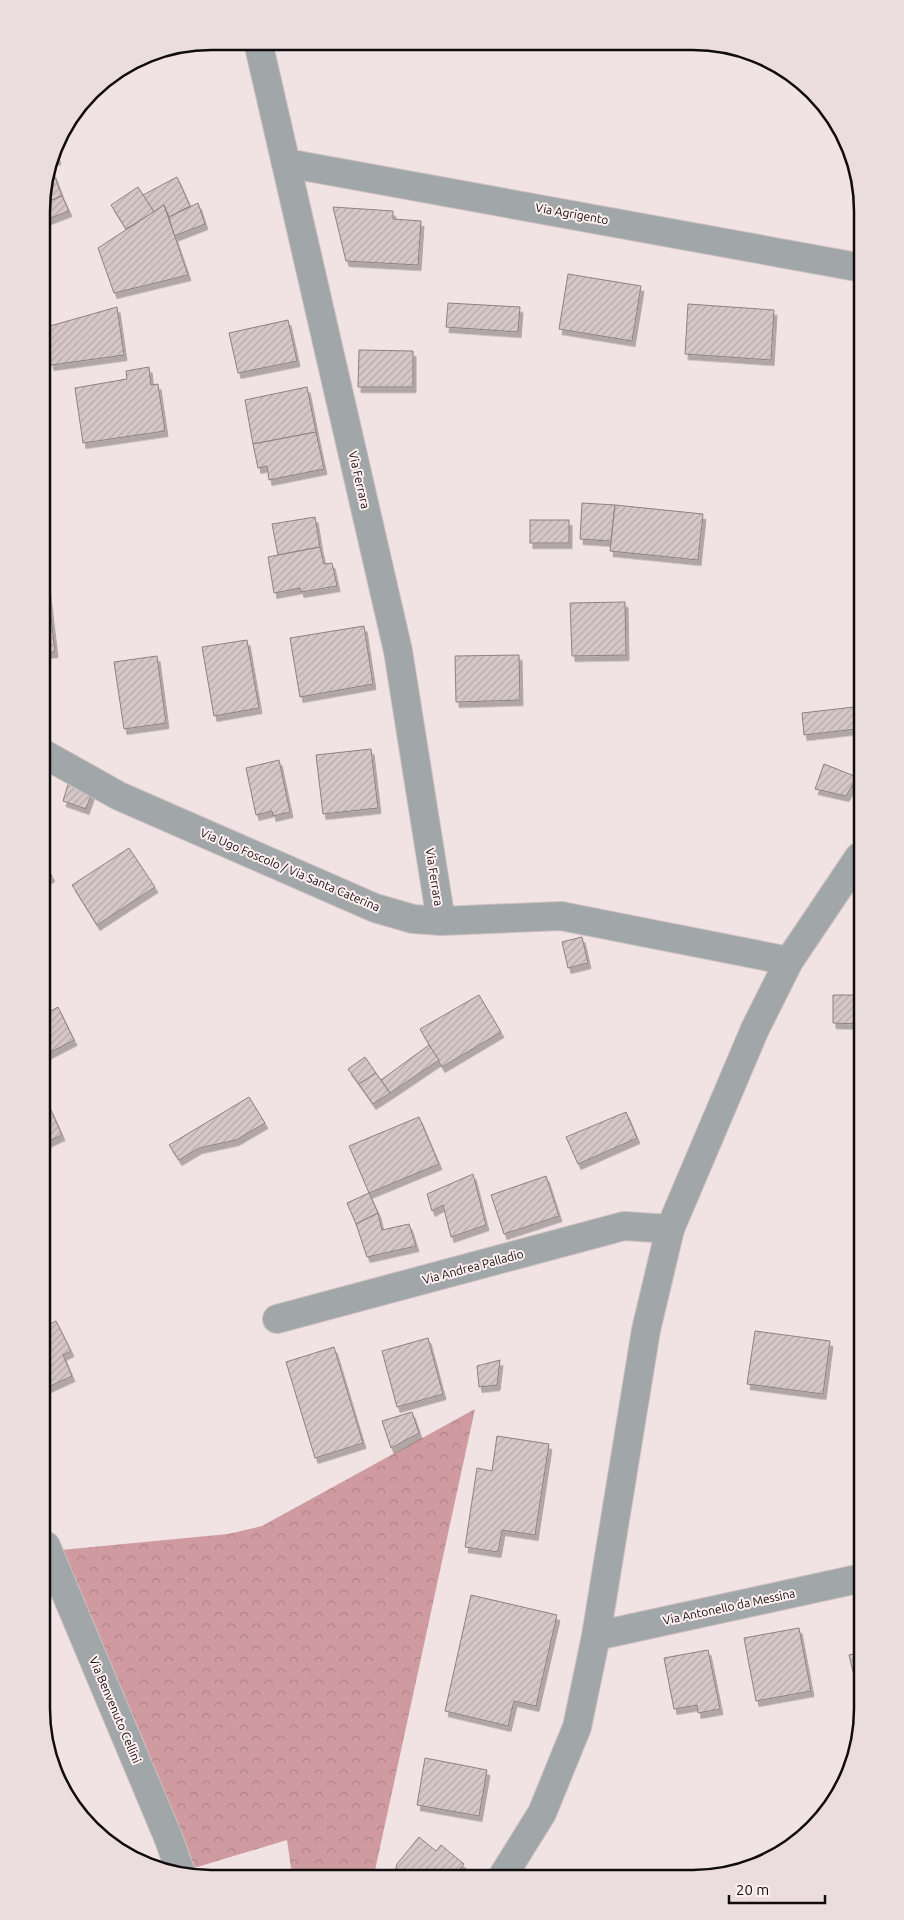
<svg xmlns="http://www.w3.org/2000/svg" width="904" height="1920" font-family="Ubuntu,sans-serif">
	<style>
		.forest { fill: url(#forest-crowns) }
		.building { fill: url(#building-hatch); stroke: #8e8081; filter: url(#shadow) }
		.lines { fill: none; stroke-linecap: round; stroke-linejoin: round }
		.minor-casing { stroke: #cdc0c1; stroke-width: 30 }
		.minor { stroke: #a1a7a8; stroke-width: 28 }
		.labels { text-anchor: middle; stroke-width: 4; stroke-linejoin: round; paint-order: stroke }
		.street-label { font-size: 12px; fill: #110c0c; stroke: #feeff0 }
		.rim { fill: none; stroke: #110c0c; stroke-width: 2.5 }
	</style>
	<defs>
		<pattern id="forest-crowns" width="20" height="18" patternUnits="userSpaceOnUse" patternTransform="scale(1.25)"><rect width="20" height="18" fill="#cf9ba0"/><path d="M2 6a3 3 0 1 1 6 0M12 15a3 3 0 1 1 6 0" fill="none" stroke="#b18489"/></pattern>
		<pattern id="building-hatch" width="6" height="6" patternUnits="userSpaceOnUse" patternTransform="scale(1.25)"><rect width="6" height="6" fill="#d5c6c7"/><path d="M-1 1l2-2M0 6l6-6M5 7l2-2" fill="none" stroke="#b6a9aa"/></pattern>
		<filter id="shadow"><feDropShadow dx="3" dy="5.5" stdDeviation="0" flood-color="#0004"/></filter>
	</defs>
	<rect width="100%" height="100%" fill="#f1e2e3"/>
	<path class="forest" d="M 475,1409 L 374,1875 L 292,1875 L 287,1840 L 194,1868 L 61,1550 L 228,1534 L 262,1526 Z"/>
	<g class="building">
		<path d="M 55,149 L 58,159 L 52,160 Z"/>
		<path d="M 53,172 L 62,196 L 42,204 L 48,174 Z"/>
		<path d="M 177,177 L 190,206 L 169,217 L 164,205 L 154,212 L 143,195 Z"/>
		<path d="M 138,187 L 154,212 L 126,229 L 111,205 Z"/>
		<path d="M 62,196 L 69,211 L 43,221 L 42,204 Z"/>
		<path d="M 198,203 L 205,224 L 174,236 L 169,217 Z"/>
		<path d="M 164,205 L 188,275 L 114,293 L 98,248 Z"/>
		<path d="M 333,207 L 393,211 L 393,219 L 421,221 L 418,265 L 346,261 Z"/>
		<path d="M 568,274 L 641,286 L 632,341 L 559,329 Z"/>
		<path d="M 448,303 L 520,307 L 518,332 L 446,327 Z"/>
		<path d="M 688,304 L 774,310 L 771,360 L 685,354 Z"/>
		<path d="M 117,307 L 124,355 L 51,365 L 43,328 Z"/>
		<path d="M 288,320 L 297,361 L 238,373 L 229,333 Z"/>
		<path d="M 359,350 L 413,351 L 413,387 L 358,387 Z"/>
		<path d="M 149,367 L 151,385 L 158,384 L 165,431 L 83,443 L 75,388 L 127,379 L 126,371 Z"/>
		<path d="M 307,387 L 316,432 L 253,444 L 245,400 Z"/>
		<path d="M 316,432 L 324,469 L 269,480 L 267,466 L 258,468 L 253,444 Z"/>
		<path d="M 582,503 L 615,505 L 611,541 L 580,539 Z"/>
		<path d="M 615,505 L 703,514 L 698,560 L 610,551 Z"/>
		<path d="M 315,517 L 320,547 L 278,555 L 272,524 Z"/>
		<rect x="530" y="520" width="39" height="23"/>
		<path d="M 320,547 L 324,564 L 332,563 L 337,586 L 301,592 L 300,588 L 274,593 L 268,557 Z"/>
		<path d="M 44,558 L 55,652 L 43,653 L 43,559 Z"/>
		<path d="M 625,602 L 626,655 L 572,656 L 570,603 Z"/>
		<path d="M 364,626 L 373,684 L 300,697 L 290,638 Z"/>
		<path d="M 247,640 L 259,708 L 214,716 L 202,647 Z"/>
		<path d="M 519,655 L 520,700 L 456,702 L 455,656 Z"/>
		<path d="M 157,656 L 166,723 L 124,729 L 114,662 Z"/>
		<path d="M 854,707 L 856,729 L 804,735 L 802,713 Z"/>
		<path d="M 371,749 L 378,808 L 323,814 L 316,755 Z"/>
		<path d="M 279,760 L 290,812 L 273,816 L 272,811 L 256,815 L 246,768 Z"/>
		<path d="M 824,764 L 857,777 L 846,796 L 815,789 Z"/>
		<path d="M 69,781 L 93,789 L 86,809 L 63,801 Z"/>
		<path d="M 129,848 L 155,887 L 97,925 L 72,885 Z"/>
		<path d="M 44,864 L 52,876 L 44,881 Z"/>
		<path d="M 582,937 L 588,963 L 568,968 L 562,942 Z"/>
		<path d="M 479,995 L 501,1032 L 442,1067 L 420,1029 Z"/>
		<path d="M 833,995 L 860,995 L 860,1024 L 833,1023 Z"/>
		<path d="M 58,1007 L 74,1040 L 45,1055 L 45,1014 Z"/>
		<path d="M 429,1045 L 439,1060 L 390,1093 L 381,1080 Z"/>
		<path d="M 365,1057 L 376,1073 L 359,1084 L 348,1069 Z"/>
		<path d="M 376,1073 L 390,1093 L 373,1104 L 359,1084 Z"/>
		<path d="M 249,1097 L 265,1123 L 236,1140 L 199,1148 L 179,1160 L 169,1145 Z"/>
		<path d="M 50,1108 L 62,1135 L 45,1143 L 45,1111 Z"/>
		<path d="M 626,1112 L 637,1138 L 578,1164 L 566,1137 Z"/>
		<path d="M 419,1117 L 439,1164 L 369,1193 L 349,1146 Z"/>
		<path d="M 473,1174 L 486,1225 L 451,1237 L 443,1205 L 432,1211 L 427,1194 Z"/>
		<path d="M 546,1176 L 559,1216 L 504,1234 L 491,1195 Z"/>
		<path d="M 369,1193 L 378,1213 L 356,1224 L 347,1203 Z"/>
		<path d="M 378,1213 L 382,1230 L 409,1224 L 416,1246 L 367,1257 L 356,1224 Z"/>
		<path d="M 56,1321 L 71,1351 L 63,1355 L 72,1376 L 46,1388 L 46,1326 Z"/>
		<path d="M 755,1331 L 830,1341 L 823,1394 L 747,1384 Z"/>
		<path d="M 428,1338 L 443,1394 L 397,1407 L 382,1351 Z"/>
		<path d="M 334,1347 L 363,1443 L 315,1458 L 286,1362 Z"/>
		<path d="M 500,1360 L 497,1385 L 479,1387 L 477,1366 Z"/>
		<path d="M 412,1412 L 419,1433 L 391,1448 L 382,1421 Z"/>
		<path d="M 497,1436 L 549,1444 L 535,1535 L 502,1530 L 498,1552 L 465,1547 L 477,1468 L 492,1471 Z"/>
		<path d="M 471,1595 L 557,1615 L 536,1706 L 514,1701 L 508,1726 L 445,1711 Z"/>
		<path d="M 862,1626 L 862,1679 L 855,1680 L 849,1655 L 861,1652 L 855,1627 Z"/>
		<path d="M 799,1628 L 811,1691 L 756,1701 L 744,1638 Z"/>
		<path d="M 708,1650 L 720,1709 L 698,1713 L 697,1705 L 674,1709 L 664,1658 Z"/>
		<path d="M 425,1758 L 487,1770 L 479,1816 L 417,1805 Z"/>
		<path d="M 419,1837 L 436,1851 L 441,1845 L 464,1864 L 456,1874 L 394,1875 L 397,1864 Z"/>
	</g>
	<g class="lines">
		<g class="minor-casing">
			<g id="minor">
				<path d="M 258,42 L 398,651 L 441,921"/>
				<path d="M 286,163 L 857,267"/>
				<path d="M 44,754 L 119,796 L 375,908 L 413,919 L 441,921 L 561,916 L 789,961"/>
				<path d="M 277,1319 L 624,1226 L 670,1229"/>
				<path d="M 46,1546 L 168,1837 L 182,1876"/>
				<path d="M 596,1636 L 862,1578"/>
				<path d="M 504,1874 L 542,1813 L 577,1727 L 596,1636 L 646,1330 L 670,1229 L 755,1029 L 789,961 L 859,857"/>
			</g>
		</g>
		<use href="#minor" class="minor"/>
	</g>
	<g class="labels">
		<g class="street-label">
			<text transform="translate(572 214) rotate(10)" y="4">Via Agrigento</text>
			<text transform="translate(359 480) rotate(77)" y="4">Via Ferrara</text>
			<text transform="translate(290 870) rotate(23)" y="4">Via Ugo Foscolo / Via Santa Caterina</text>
			<text transform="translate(434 877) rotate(81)" y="4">Via Ferrara</text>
			<text transform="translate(473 1267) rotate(-15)" y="4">Via Andrea Palladio</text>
			<text transform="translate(729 1607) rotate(-12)" y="4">Via Antonello da Messina</text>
			<text transform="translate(115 1710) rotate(67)" y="4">Via Benvenuto Cellini</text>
		</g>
	</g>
	<path d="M0 0H904V1920H0ZM211 50H693A161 161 0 0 1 854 211V1709A161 161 0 0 1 693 1870H211A161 161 0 0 1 50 1709V211A161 161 0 0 1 211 50Z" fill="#ebddde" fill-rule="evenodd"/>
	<path class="rim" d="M211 50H693A161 161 0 0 1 854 211V1709A161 161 0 0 1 693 1870H211A161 161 0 0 1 50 1709V211A161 161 0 0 1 211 50Z"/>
	<path d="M729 1895v8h96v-8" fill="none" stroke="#110c0c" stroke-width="2.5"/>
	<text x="736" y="1895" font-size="15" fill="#110c0c" stroke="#feeff0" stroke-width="4" paint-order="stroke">20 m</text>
</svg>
